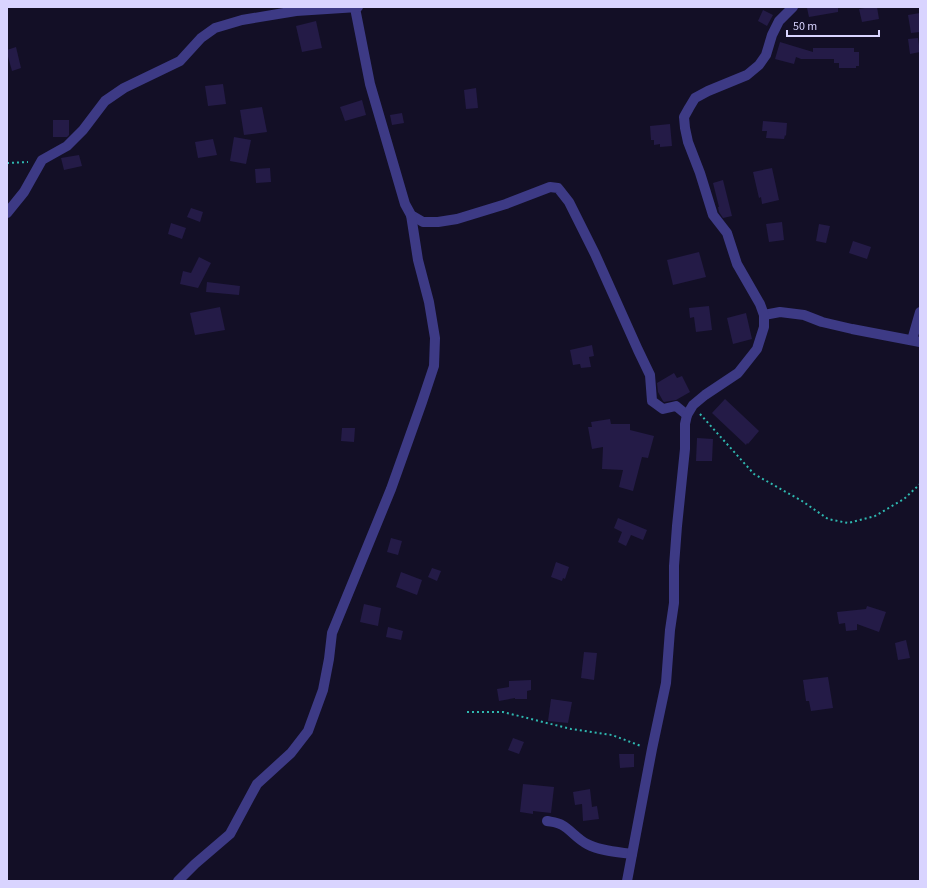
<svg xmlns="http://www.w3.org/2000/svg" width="927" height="888" font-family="'Source Sans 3',sans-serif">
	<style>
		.building { fill: #241b47 }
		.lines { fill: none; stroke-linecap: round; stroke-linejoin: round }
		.path { stroke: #2fb8b0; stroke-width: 2; stroke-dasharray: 2 3; stroke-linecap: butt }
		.minor { stroke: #3d3a85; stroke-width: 10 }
	</style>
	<rect width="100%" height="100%" fill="#130f26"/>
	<g class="building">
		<path d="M 813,7 L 838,7 L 838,12 L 809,17 L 807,8 Z"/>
		<path d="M 870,7 L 877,7 L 879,19 L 862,22 L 859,9 Z"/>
		<path d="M 763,10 L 773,15 L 767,26 L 758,21 Z"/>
		<path d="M 920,13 L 920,32 L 911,33 L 908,15 Z"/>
		<path d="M 316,21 L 322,48 L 302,52 L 296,26 Z"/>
		<path d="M 918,38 L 920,52 L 910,54 L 908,39 Z"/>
		<path d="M 780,42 L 813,52 L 813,48 L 854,48 L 854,52 L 859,52 L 859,66 L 856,66 L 856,68 L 839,68 L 839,63 L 834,63 L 834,59 L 801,59 L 796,57 L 794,64 L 775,59 Z"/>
		<path d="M 16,47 L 21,68 L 12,71 L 7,53 L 7,50 Z"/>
		<path d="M 223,84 L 226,104 L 208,106 L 205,86 Z"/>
		<path d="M 476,88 L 478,108 L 466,109 L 464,90 Z"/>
		<path d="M 362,100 L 366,115 L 345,121 L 340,107 Z"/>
		<path d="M 262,107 L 267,132 L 244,135 L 240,110 Z"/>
		<path d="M 402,113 L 404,123 L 392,125 L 390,115 Z"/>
		<path d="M 53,120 L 69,120 L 69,135 L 67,137 L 53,137 Z"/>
		<path d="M 763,121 L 787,123 L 786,136 L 785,135 L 784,139 L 766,138 L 767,131 L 762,131 Z"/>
		<path d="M 670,124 L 672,146 L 660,147 L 660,144 L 654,145 L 654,140 L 651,140 L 650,126 Z"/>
		<path d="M 234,137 L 251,140 L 246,164 L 230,161 Z"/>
		<path d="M 213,139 L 217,155 L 198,158 L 195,142 Z"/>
		<path d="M 79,155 L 82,166 L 64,170 L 61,158 Z"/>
		<path d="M 270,168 L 271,182 L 256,183 L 255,169 Z"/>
		<path d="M 772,168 L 779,200 L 762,204 L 761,197 L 759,198 L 753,172 Z"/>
		<path d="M 723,180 L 732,216 L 723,218 L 719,212 L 718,207 L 719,207 L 713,183 Z"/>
		<path d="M 191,208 L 203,212 L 200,222 L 187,217 Z"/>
		<path d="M 782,222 L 784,240 L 769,242 L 766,224 Z"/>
		<path d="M 171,223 L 186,228 L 182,239 L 168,234 Z"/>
		<path d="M 819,224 L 830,226 L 826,243 L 816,241 Z"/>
		<path d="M 853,241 L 871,247 L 867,259 L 849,253 Z"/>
		<path d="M 699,252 L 706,277 L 673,285 L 667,260 Z"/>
		<path d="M 199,257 L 211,263 L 198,288 L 180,284 L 183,271 L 191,273 Z"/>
		<path d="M 207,282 L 240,286 L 239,295 L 206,292 Z"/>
		<path d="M 709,306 L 712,330 L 696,332 L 694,317 L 690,318 L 689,308 Z"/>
		<path d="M 220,307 L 225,330 L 195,335 L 190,313 Z"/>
		<path d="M 746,313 L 752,339 L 733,344 L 727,318 Z"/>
		<path d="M 592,345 L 594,356 L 589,357 L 591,367 L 581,368 L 580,364 L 573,365 L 570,350 Z"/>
		<path d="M 674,373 L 677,378 L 682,376 L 690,392 L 676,400 L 664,402 L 663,401 L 658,392 L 657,383 Z"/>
		<path d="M 725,399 L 759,431 L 748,444 L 747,443 L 746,445 L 712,413 Z"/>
		<path d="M 610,419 L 611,424 L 630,424 L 630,430 L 654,436 L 648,458 L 642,457 L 633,491 L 619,487 L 623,470 L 602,469 L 603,447 L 592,449 L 588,427 L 592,427 L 591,422 Z"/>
		<path d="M 342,428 L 355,428 L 354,442 L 341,441 Z"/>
		<path d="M 697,438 L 713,439 L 712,461 L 696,461 Z"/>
		<path d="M 618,518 L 647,530 L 643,540 L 631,535 L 626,546 L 618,542 L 622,532 L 614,528 Z"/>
		<path d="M 391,538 L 402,541 L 398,555 L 387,552 Z"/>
		<path d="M 556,562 L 569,567 L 565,579 L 563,578 L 562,581 L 551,577 Z"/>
		<path d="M 432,568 L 441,571 L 437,581 L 428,577 Z"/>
		<path d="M 401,572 L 422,580 L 417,595 L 396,587 Z"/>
		<path d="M 364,604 L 381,608 L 378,626 L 360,622 Z"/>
		<path d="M 867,606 L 886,612 L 879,632 L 857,624 L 857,630 L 846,631 L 845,623 L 839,624 L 837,612 L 866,609 Z"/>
		<path d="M 388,627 L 403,631 L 401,640 L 386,637 Z"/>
		<path d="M 906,640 L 910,658 L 898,660 L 895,643 Z"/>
		<path d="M 584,652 L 597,653 L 594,680 L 581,678 Z"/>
		<path d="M 828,677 L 833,708 L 811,711 L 809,701 L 806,701 L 803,680 Z"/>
		<path d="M 531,680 L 531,690 L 527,691 L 527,699 L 515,699 L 515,698 L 499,701 L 497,689 L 509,687 L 509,681 Z"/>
		<path d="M 551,699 L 572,702 L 568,723 L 548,721 Z"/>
		<path d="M 513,738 L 524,742 L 519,754 L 508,750 Z"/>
		<path d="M 619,754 L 634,754 L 634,767 L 620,768 Z"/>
		<path d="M 523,784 L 554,787 L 551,813 L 533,811 L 533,814 L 520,812 Z"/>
		<path d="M 590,789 L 592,807 L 597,806 L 599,819 L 583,821 L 582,804 L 575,805 L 573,792 Z"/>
	</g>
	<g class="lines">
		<g class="path">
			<path d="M 7,163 L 28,162"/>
			<path d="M 700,414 L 754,474 L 802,501 L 828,519 L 848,523 L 875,516 L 904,499 L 920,484"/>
			<path d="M 467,712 L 503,712 L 571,729 L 612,735 L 641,746"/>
		</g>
		<g class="minor">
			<path d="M 355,8 L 370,84 L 405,204 L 411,215 L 423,222 L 438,222 L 457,219 L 506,204 L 550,187 L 558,188 L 569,202 L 595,254 L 638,350 L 650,375 L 652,401 L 663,409 L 676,406 L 687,415"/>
			<path d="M 7,213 L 24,192 L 42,160 L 67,146 L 83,130 L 105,101 L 124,88 L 180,61 L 201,38 L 215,28 L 242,20 L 296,11 L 358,7"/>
			<path d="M 764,315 L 780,312 L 804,315 L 822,322 L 852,329 L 920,342"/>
			<path d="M 912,340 L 920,312"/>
			<path d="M 547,821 C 552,822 557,822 562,825 C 571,830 577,839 587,844 C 600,851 618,852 632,854"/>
			<path d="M 178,881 L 195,864 L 230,834 L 257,784 L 291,753 L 308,731 L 323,690 L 329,659 L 332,633 L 391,489 L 422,402 L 434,366 L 435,338 L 429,302 L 418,260 L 411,215"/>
			<path d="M 627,881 L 652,749 L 666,683 L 670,630 L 674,603 L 674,566 L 677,526 L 685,449 L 685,424 L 687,415 L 693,405 L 705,395 L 738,373 L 757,349 L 764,327 L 764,315 L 760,304 L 737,264 L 727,233 L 713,215 L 700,173 L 688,142 L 685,128 L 684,117 L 689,108 L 695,98 L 708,91 L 747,75 L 759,65 L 766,55 L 772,35 L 779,21 L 793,7"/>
		</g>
	</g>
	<rect width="927" height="888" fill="none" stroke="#d9d4ff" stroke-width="16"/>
	<path d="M787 30v6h92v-6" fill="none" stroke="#d9d4ff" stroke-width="2"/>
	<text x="793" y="30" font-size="12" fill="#d9d4ff" stroke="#130f26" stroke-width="3" paint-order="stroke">50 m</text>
</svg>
